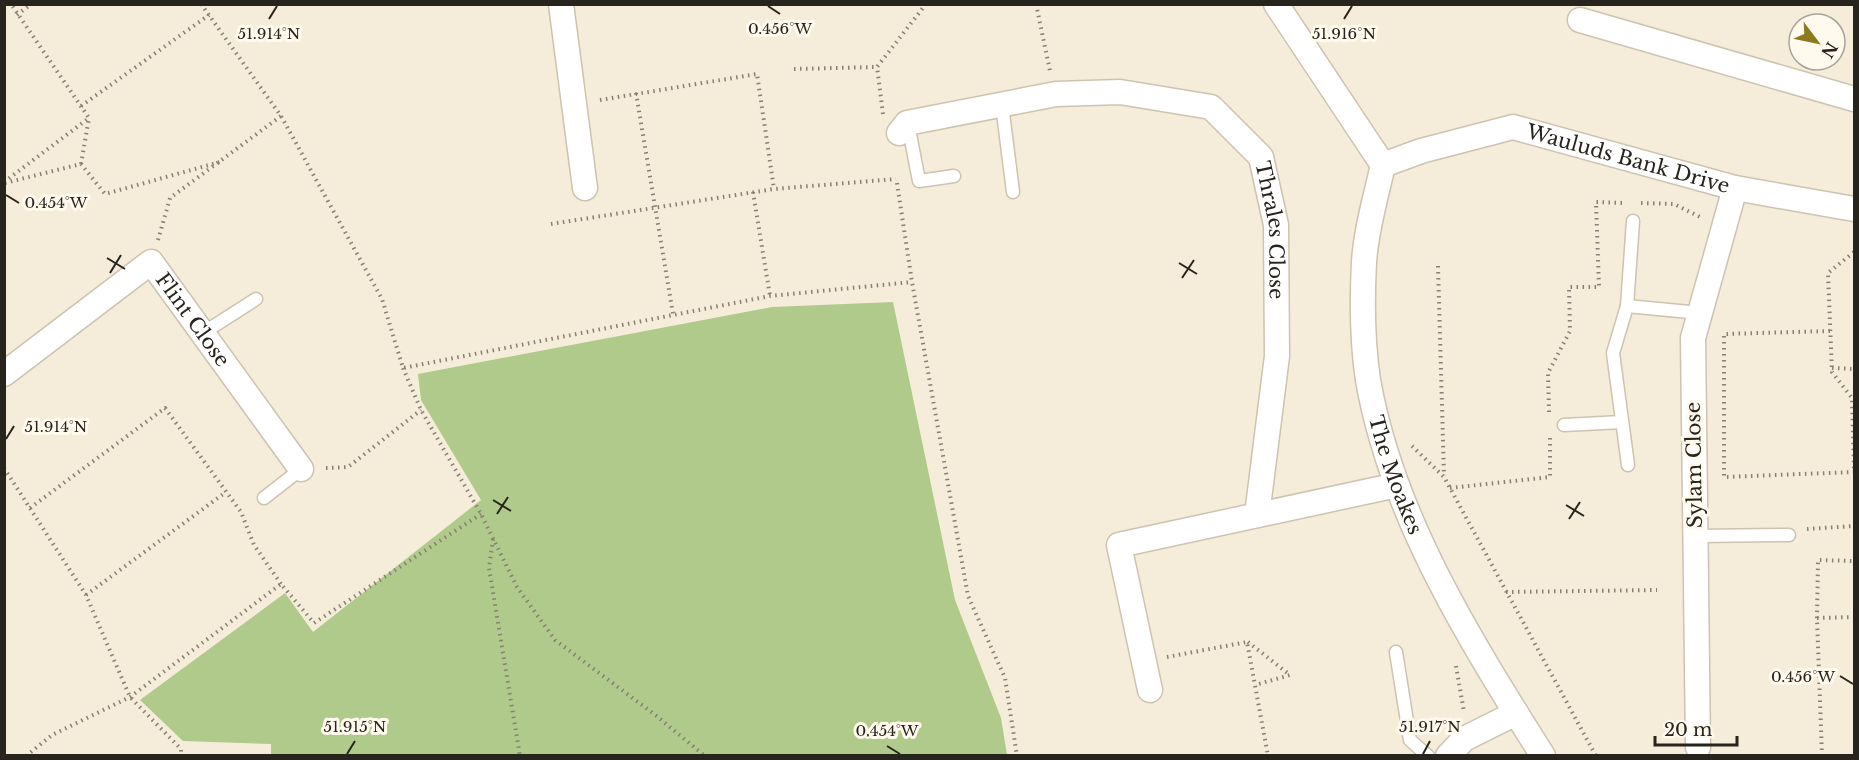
<svg xmlns="http://www.w3.org/2000/svg" width="1859" height="760" font-family="'Libre Baskerville',serif">
	<style>
		.green { fill: #afca8a }
		.lines { fill: none; stroke-linecap: round; stroke-linejoin: round }
		.lane-casing { stroke: #ccc3b1; stroke-width: 15 }
		.street-casing { stroke: #ccc3b1; stroke-width: 27 }
		.path { stroke: #868174; stroke-width: 4; stroke-dasharray: 1.5 4.5; stroke-linecap: butt }
		.lane { stroke: #fff; stroke-width: 12 }
		.street { stroke: #fff; stroke-width: 24 }
		.ticks { fill: none; stroke: #27241d; stroke-width: 2 }
		.labels { text-anchor: middle; stroke-width: 6; stroke-linejoin: round; paint-order: stroke }
		.street-label { font-size: 20px; fill: #27241d; stroke: #fff9ee }
		.ticks-label { font-size: 15px; text-anchor: middle; fill: #27241d; stroke: #fff9ee; stroke-width: 6; stroke-linejoin: round; paint-order: stroke }
	</style>
	<rect width="100%" height="100%" fill="#f5ecd9"/>
	<path class="green" d="M 893,302 L 955,600 L 1001,718 L 1007,755 L 271,755 L 271,744 L 183,741 L 140,700 L 285,593 L 313,632 L 481,500 L 421,400 L 418,374 L 772,307 Z"/>
	<g class="lines">
		<g class="lane-casing">
			<g id="lane">
				<path d="M 1002,105 L 1013,192"/>
				<path d="M 908,124 L 919,181 L 954,176"/>
				<path d="M 1627,306 L 1700,313"/>
				<path d="M 203,333 L 256,299"/>
				<path d="M 1564,425 L 1622,422"/>
				<path d="M 1628,465 L 1613,353 L 1627,306 L 1633,221"/>
				<path d="M 264,498 L 301,469"/>
				<path d="M 1695,536 L 1789,535"/>
				<path d="M 1396,652 L 1410,740 L 1428,756"/>
			</g>
		</g>
		<g class="street-casing">
			<g id="street">
				<path d="M 561,4 L 585,188"/>
				<path d="M 1276,4 L 1383,165"/>
				<path d="M 1580,20 L 1854,99"/>
				<path id="s1" d="M 899,133 L 907,123 L 1056,94 L 1120,92 L 1211,107 L 1261,157 L 1276,225 L 1277,356 L 1257,515"/>
				<path id="s2" d="M 1383,165 C 1376,196 1366,230 1364,262 C 1362,301 1362,341 1368,380 C 1392,517 1470,640 1543,756"/>
				<path id="s3" d="M 1383,165 L 1421,151 L 1513,127 L 1735,188 L 1854,209"/>
				<path id="s4" d="M 4,374 L 151,262 L 301,469"/>
				<path d="M 1150,690 L 1119,545 L 1397,485"/>
				<path d="M 1698,747 L 1693,338 L 1735,188"/>
				<path d="M 1448,756 L 1464,739 L 1516,713"/>
			</g>
		</g>
		<g class="path">
			<path d="M 201,4 L 281,116 L 382,299 L 403,368 L 770,296 L 912,282"/>
			<path d="M 1036,4 L 1050,71"/>
			<path d="M 17,15 L 31,4"/>
			<path d="M 794,69 L 877,67"/>
			<path d="M 636,93 L 673,314"/>
			<path d="M 600,100 L 757,74 L 774,189"/>
			<path d="M 81,106 L 209,15"/>
			<path d="M 883,114 L 877,67 L 926,4"/>
			<path d="M 81,164 L 89,118"/>
			<path d="M 4,182 L 89,118 L 11,4"/>
			<path d="M 5,183 L 81,164 L 105,194 L 220,162"/>
			<path d="M 897,183 L 912,282 L 968,596 L 1005,678 L 1017,756"/>
			<path d="M 753,192 L 770,296"/>
			<path d="M 1641,203 L 1674,204 L 1700,217"/>
			<path d="M 551,224 L 774,189 L 896,179"/>
			<path d="M 158,240 L 170,198 L 281,116"/>
			<path d="M 1854,252 L 1828,273 L 1832,372 L 1852,398 L 1854,469"/>
			<path d="M 1438,266 L 1444,476"/>
			<path d="M 1830,331 L 1724,334 L 1724,477 L 1854,472"/>
			<path d="M 403,368 L 421,410 L 481,514 L 517,587 L 555,640 L 654,714 L 705,756"/>
			<path d="M 1832,368 L 1854,369"/>
			<path d="M 1549,412 L 1548,373 L 1570,331 L 1569,287 L 1599,287 L 1596,202 L 1625,203"/>
			<path d="M 1412,446 L 1444,477 L 1596,756"/>
			<path d="M 4,468 L 86,595 L 130,697 L 181,749 L 181,756"/>
			<path d="M 326,468 L 348,467 L 421,410"/>
			<path d="M 1450,488 L 1550,477 L 1550,438"/>
			<path d="M 30,508 L 165,408 L 241,512 L 254,545 L 281,584"/>
			<path d="M 1807,529 L 1854,526"/>
			<path d="M 493,539 L 489,568 L 520,756"/>
			<path d="M 1506,592 L 1657,590"/>
			<path d="M 86,595 L 226,492"/>
			<path d="M 1817,618 L 1854,617"/>
			<path d="M 1248,642 L 1290,675 L 1255,685"/>
			<path d="M 1167,657 L 1247,642 L 1268,756"/>
			<path d="M 1456,666 L 1464,712"/>
			<path d="M 26,756 L 52,735 L 130,697 L 281,584 L 314,623 L 481,514"/>
			<path d="M 1822,756 L 1817,618 L 1818,560 L 1854,561"/>
		</g>
		<use href="#lane" class="lane"/>
		<use href="#street" class="street"/>
	</g>
	<path class="ticks" d="M 768,6 L 780,14M 269,19 L 277,6M 1344,19 L 1352,6M 6,195 L 19,203M 107,258 L 125,269M 1179,263 L 1197,274M 110,273 L 121,255M 1182,278 L 1194,260M 6,439 L 14,426M 493,500 L 511,511M 1566,505 L 1584,516M 497,514 L 508,497M 1569,519 L 1580,502M 1840,676 L 1853,684M 887,746 L 900,754M 347,754 L 355,741M 1423,754 L 1430,741"/>
	<g class="labels">
		<g class="street-label">
			<text dy="7" stroke="none"><textPath href="#s3" startOffset="255">Wauluds Bank Drive</textPath></text>
			<text dy="7" stroke="none"><textPath href="#s1" startOffset="466">Thrales Close</textPath></text>
			<text dy="7" stroke="none"><textPath href="#s4" startOffset="256">Flint Close</textPath></text>
			<text transform="translate(1694 465) rotate(-91)" y="7">Sylam Close</text>
			<text dy="7" stroke="none"><textPath href="#s2" startOffset="316">The Moakes</textPath></text>
		</g>
	</g>
	<g class="ticks-label">
		<text x="780" y="34">0.456°W</text>
		<text x="269" y="39">51.914°N</text>
		<text x="1344" y="39">51.916°N</text>
		<text x="56" y="208">0.454°W</text>
		<text x="56" y="432">51.914°N</text>
		<text x="1803" y="682">0.456°W</text>
		<text x="355" y="732">51.915°N</text>
		<text x="1430" y="732">51.917°N</text>
		<text x="887" y="736">0.454°W</text>
	</g>
	<rect width="1859" height="760" fill="none" stroke="#27241d" stroke-width="12"/>
	<g transform="translate(1817 42) rotate(122)"><circle r="28" fill="#fff9ee" stroke="#a9a49a" stroke-width="1.5"/>
	<path d="M0-4.5L10 22L0 15L-10 22Z" fill="#8b7a1f"/>
	<text y="-9" font-size="16" font-weight="bold" text-anchor="middle" fill="#27241d">N</text>
	</g>
	<path d="M1655 736v9h82v-9" fill="none" stroke="#27241d" stroke-width="3"/>
	<text x="1664" y="736" font-size="18" fill="#27241d" stroke="#fff9ee" stroke-width="4.5" paint-order="stroke">20 m</text>
</svg>
